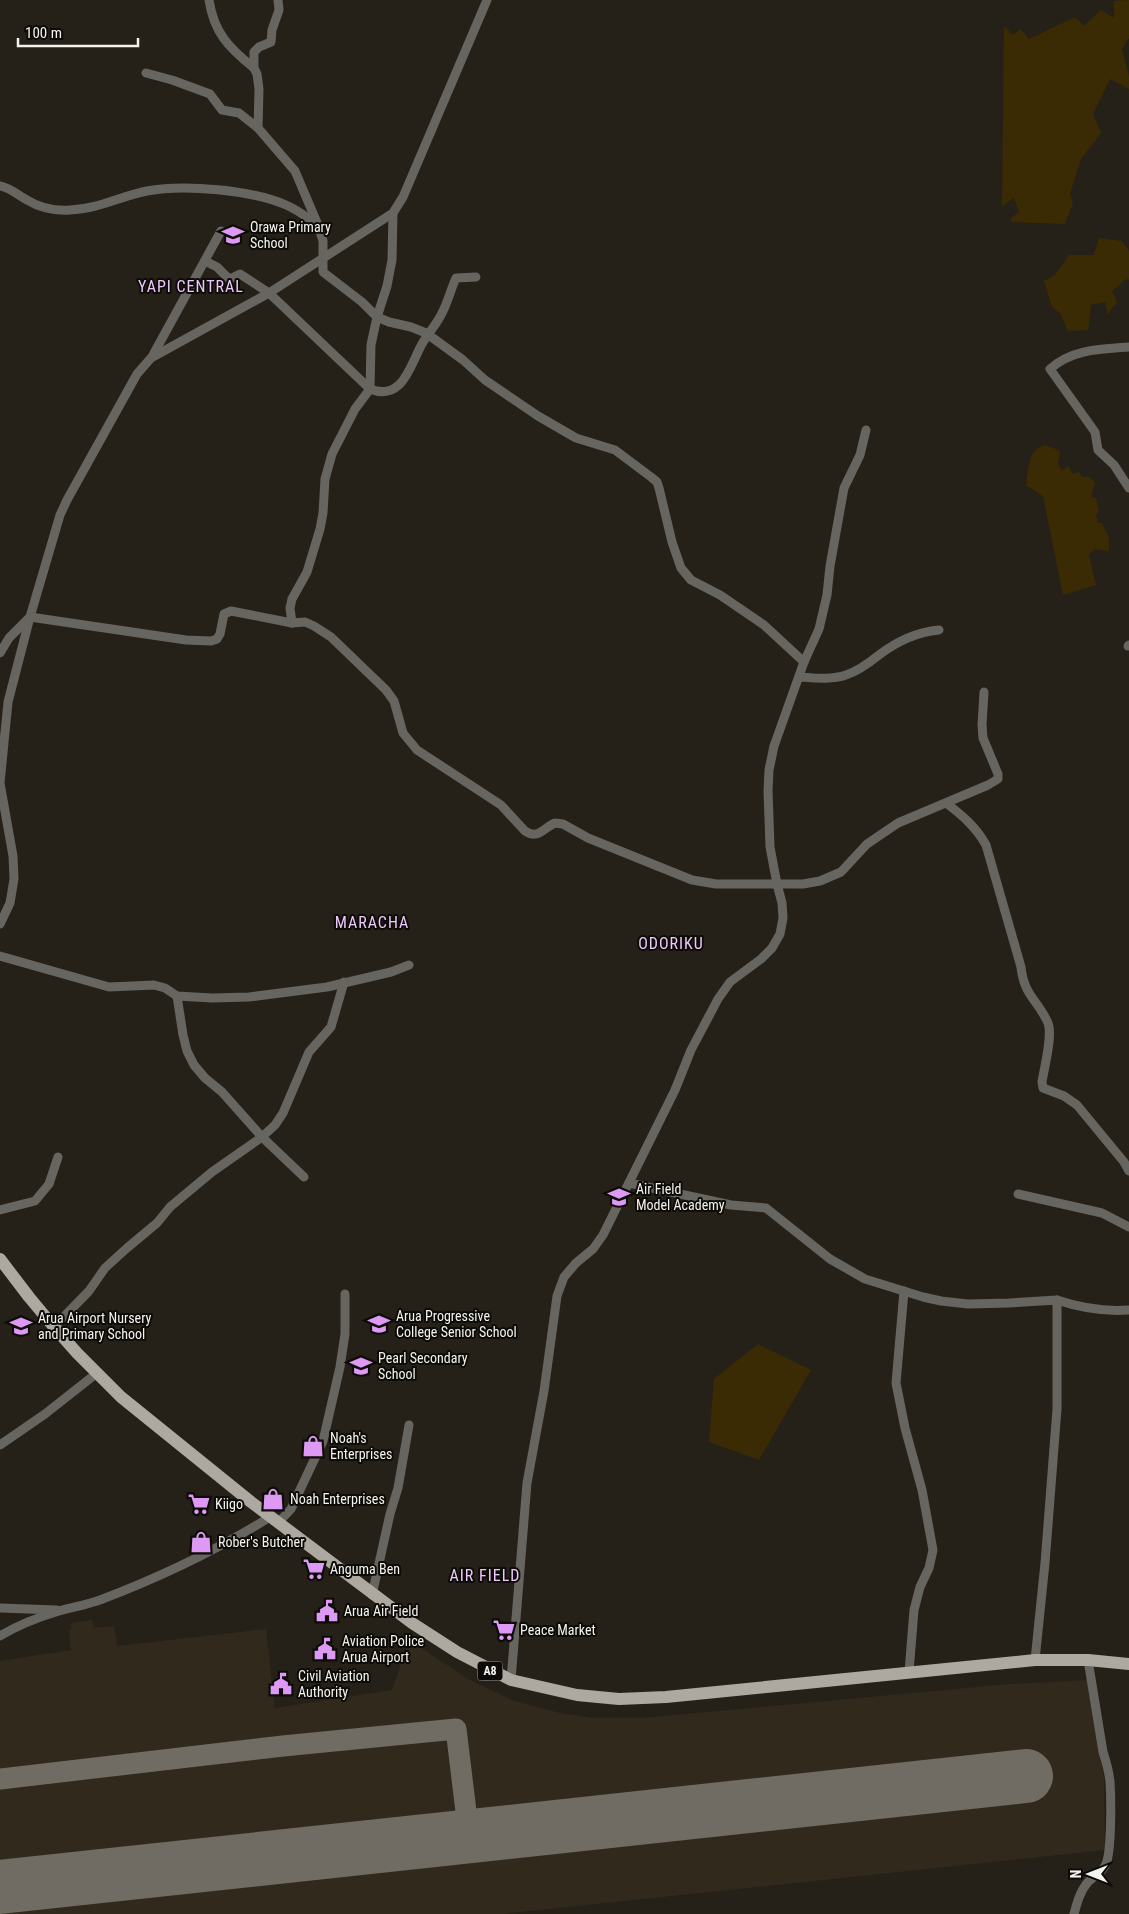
<svg xmlns="http://www.w3.org/2000/svg" width="1129" height="1914" font-family="'Roboto Condensed',sans-serif">
	<style>
		.built { fill: #312a1c }
		.green { fill: #3a2b04 }
		.lines { fill: none; stroke-linecap: round; stroke-linejoin: round }
		.taxiway { stroke: #706c64; stroke-width: 21 }
		.runway { stroke: #706c64; stroke-width: 54 }
		.minor { stroke: #676560; stroke-width: 9 }
		.primary { stroke: #ada9a0; stroke-width: 12 }
		.labels { text-anchor: middle; stroke-width: 4; stroke-linejoin: round; paint-order: stroke }
		.shield { fill: #0c0b07; stroke: #afada8; stroke-width: 1 }
		.shield-label { font-size: 12px; font-weight: bold; fill: #f5f3ed }
		.poi-label { font-size: 14px; fill: #f5f3ed; stroke: #0c0b07; text-anchor: start }
		.quarter-label { font-size: 16px; letter-spacing: 1px; fill: #eec8fb; stroke: #0c0b07 }
	</style>
	<rect width="100%" height="100%" fill="#252118"/>
	<path class="built" d="M 92,1620 L 94,1628 L 114,1626 L 117,1646 L 266,1629 L 275,1708 L 392,1690 L 409,1640 L 470,1680 L 512,1700 L 560,1713 L 593,1718 L 642,1718 L 1010,1684 L 1091,1680 L 1098,1729 L 1104,1780 L 1105,1850 L 502,1914 L 0,1914 L 0,1661 L 71,1650 L 69,1630 L 71,1630 L 71,1623 Z"/>
	<g class="green">
		<path d="M 1129,0 L 1129,38 L 1122,49 L 1129,76 L 1129,89 L 1110,79 L 1093,114 L 1101,133 L 1081,159 L 1070,194 L 1073,203 L 1065,224 L 1011,222 L 1011,218 L 1019,212 L 1014,198 L 1002,206 L 1004,26 L 1013,35 L 1020,29 L 1029,39 L 1075,17 L 1084,26 L 1101,10 L 1114,18 L 1114,1 Z"/>
		<path d="M 1099,238 L 1122,241 L 1129,251 L 1129,280 L 1126,279 L 1112,291 L 1117,302 L 1107,315 L 1106,302 L 1091,305 L 1088,330 L 1068,331 L 1060,313 L 1052,307 L 1044,281 L 1055,275 L 1069,255 L 1094,255 Z"/>
		<path d="M 1046,445 L 1060,451 L 1058,464 L 1062,471 L 1068,466 L 1073,474 L 1079,472 L 1082,477 L 1089,477 L 1095,482 L 1091,497 L 1096,498 L 1099,511 L 1096,515 L 1098,523 L 1102,523 L 1109,538 L 1109,551 L 1094,549 L 1089,555 L 1096,585 L 1063,595 L 1043,496 L 1026,485 C 1029,470 1027,448 1046,445 Z"/>
		<path d="M 758,1344 L 811,1370 L 759,1460 L 709,1442 L 714,1379 Z"/>
	</g>
	<g class="lines">
		<path class="taxiway" d="M 0,1779 L 283,1746 L 456,1729 L 469,1836"/>
		<path class="runway" d="M 0,1887 L 1026,1776"/>
		<g class="minor">
			<path d="M 209,0 C 214,33 229,48 254,68"/>
			<path d="M 146,73 L 172,80 L 210,94 L 222,110 L 239,113 L 258,128 L 295,171 L 318,225 L 323,241 L 323,272 L 362,302 L 377,317 L 389,322 L 411,327 L 426,333 L 463,360 L 485,380 L 538,416 L 576,438 L 615,450 L 651,477 L 657,482 L 659,488 L 672,542 L 681,568 L 691,580 L 720,595 L 764,625 L 804,662"/>
			<path d="M 258,128 L 259,89 L 257,74 L 254,68 L 254,52 L 259,47 L 271,42 L 272,30 L 279,10 L 278,0"/>
			<path d="M 0,186 C 10,188 18,195 27,200 C 40,208 55,211 70,210 C 98,209 121,196 147,191 C 184,184 252,190 286,205 C 298,210 308,218 318,225"/>
			<path d="M 393,213 L 392,260 L 387,286 L 377,317 L 371,345 L 370,389 C 403,402 410,365 422,344 C 428,333 438,323 443,311 C 448,301 451,289 456,278 L 476,277"/>
			<path d="M 205,261 L 217,267 L 228,278 L 232,278 L 240,274 L 269,293 L 370,389 L 355,409 L 332,454 L 325,479 L 323,513 L 320,529 L 307,572 L 292,599 L 290,608 L 292,623"/>
			<path d="M 1129,347 C 1101,349 1072,349 1050,369 L 1095,432 L 1098,450 L 1114,465 L 1129,488"/>
			<path d="M 153,355 L 221,231"/>
			<path d="M 1128,646 L 1129,645"/>
			<path d="M 0,653 L 9,638 L 30,617 L 186,640 L 211,641 L 217,639 L 220,634 L 224,614 L 231,611 L 292,623 L 305,622 L 314,626 L 331,637 L 386,690 L 394,701 L 403,733 L 417,750 L 501,805 L 525,831 C 538,840 543,828 555,823 L 563,824 L 588,838 L 692,880 L 716,884 L 803,884 L 820,881 L 841,872 L 867,844 L 898,823 L 988,785 L 998,779 L 998,774 L 983,738 L 982,725 L 984,692"/>
			<path d="M 800,677 C 815,678 831,680 846,675 C 858,671 869,663 879,655 C 896,642 918,632 939,630"/>
			<path d="M 946,803 C 962,815 976,827 986,845 L 1021,967 C 1024,996 1038,1000 1048,1023 C 1053,1036 1044,1068 1042,1082 L 1043,1088 L 1064,1096 L 1077,1105 L 1124,1162 L 1129,1171"/>
			<path d="M 0,924 L 10,903 L 14,879 L 13,856 L 0,783 L 8,702 L 30,617 L 60,515 L 67,500 L 137,374 L 151,358 L 269,293 L 393,213 L 403,197 L 487,0"/>
			<path d="M 0,956 L 109,987 L 154,985 L 165,988 L 177,996 L 212,998 L 249,997 L 327,987 L 391,972 L 409,965"/>
			<path d="M 177,996 L 183,1035 L 187,1051 L 194,1065 L 205,1078 L 222,1092 L 262,1137 L 304,1177"/>
			<path d="M 629,1183 L 731,1205 L 766,1208 L 830,1259 L 865,1279 L 923,1297 L 941,1301 L 968,1304 L 1009,1303 L 1057,1300 L 1057,1409 L 1045,1563 L 1035,1660"/>
			<path d="M 1018,1194 L 1102,1213 L 1129,1227"/>
			<path d="M 0,1210 L 35,1201 L 49,1184 L 58,1157"/>
			<path d="M 904,1291 L 896,1383 L 905,1428 L 922,1490 L 933,1550 L 929,1568 L 920,1587 L 914,1610 L 909,1672"/>
			<path d="M 1057,1300 C 1081,1308 1103,1312 1129,1310"/>
			<path d="M 54,1327 L 89,1291 L 105,1268 L 127,1248 L 157,1223 L 170,1207 L 212,1172 L 262,1137 L 275,1125 L 283,1113 L 309,1052 L 331,1027 L 344,982"/>
			<path d="M 0,1445 L 45,1414 L 97,1373"/>
			<path d="M 278,1523 L 291,1509 L 323,1441 L 340,1367 L 345,1334 L 345,1294"/>
			<path d="M 372,1595 L 390,1514 L 398,1488 L 409,1425"/>
			<path d="M 0,1608 L 57,1610"/>
			<path d="M 0,1636 C 18,1625 39,1617 59,1611 C 73,1607 86,1605 100,1600 C 158,1578 217,1550 270,1517"/>
			<path d="M 511,1680 L 527,1483 L 544,1391 L 557,1296 L 564,1277 L 576,1263 L 593,1249 L 603,1235 L 675,1090 L 691,1050 L 718,999 L 730,982 L 761,959 L 772,948 L 780,934 L 783,918 L 782,903 L 777,884 L 770,847 L 768,791 L 769,770 L 774,746 L 804,662 L 819,629 L 827,595 L 830,566 L 844,488 L 860,455 L 866,430"/>
			<path d="M 1074,1914 C 1077,1903 1080,1891 1088,1882 C 1093,1877 1101,1873 1105,1866 C 1112,1855 1111,1797 1110,1782 C 1109,1771 1106,1761 1103,1752 L 1088,1660"/>
		</g>
		<path class="primary" d="M 0,1259 L 29,1297 L 54,1327 L 77,1353 L 121,1397 L 251,1502 L 412,1623 L 457,1652 L 511,1680 L 577,1695 L 619,1699 L 666,1697 L 1035,1660 L 1088,1660 L 1129,1664"/>
	</g>
	<defs>
		<g id="school-bare" transform="scale(1.725)"><path d="M0-5L7-2L0 1L-7-2ZM-4 1L0 2.5L4 1V4Q0 6-4 4Z" fill="#dd99f3" stroke="#0c0b07" stroke-width="2.5" paint-order="stroke"/></g>
		<g id="shop-bare" transform="scale(1.725)"><path d="M-5-2.5h2.3a2.7 3.5 0 0 1 5.4 0H5L5.5 6h-11ZM-1.5-2.5h3a1.5 2.3 0 0 0-3 0Z" fill="#dd99f3" stroke="#0c0b07" stroke-width="2.5" paint-order="stroke"/></g>
		<g id="supermarket-bare" transform="scale(1.725)"><path d="M-6-5.5h2.5l.6 2H6L4.5 2H-2.5L-4.4-4H-6ZM-1.5 3.2a1.3 1.3 0 1 0 .1 0ZM3 3.2a1.3 1.3 0 1 0 .1 0Z" fill="#dd99f3" stroke="#0c0b07" stroke-width="2.5" paint-order="stroke"/></g>
		<g id="civic-bare" transform="scale(1.725)"><path d="M-.6-6.5H3V-4.5H.6V-3L4-1V1h2V6H-6V1h2V-1L-.6-3ZM-1.2 2.5V6h2.4V2.5Z" fill="#dd99f3" stroke="#0c0b07" stroke-width="2.5" paint-order="stroke"/></g>
	</defs>
	<g fill-rule="evenodd">
		<use href="#school-bare" x="233" y="235"/>
		<use href="#school-bare" x="619" y="1197"/>
		<use href="#school-bare" x="379" y="1324"/>
		<use href="#school-bare" x="21" y="1326"/>
		<use href="#school-bare" x="361" y="1366"/>
		<use href="#shop-bare" x="313" y="1446"/>
		<use href="#shop-bare" x="273" y="1499"/>
		<use href="#supermarket-bare" x="199" y="1504"/>
		<use href="#shop-bare" x="201" y="1542"/>
		<use href="#supermarket-bare" x="314" y="1569"/>
		<use href="#civic-bare" x="327" y="1611"/>
		<use href="#supermarket-bare" x="504" y="1630"/>
		<use href="#civic-bare" x="325" y="1649"/>
		<use href="#civic-bare" x="281" y="1684"/>
	</g>
	<g class="labels">
		<rect class="shield" x="477.5" y="1661.5" width="25" height="19" rx="4"/>
		<g class="shield-label">
			<text x="490" y="1675">A8</text>
		</g>
		<g class="poi-label">
			<text x="250" y="232">Orawa Primary<tspan x="250" dy="16">School</tspan></text>
			<text x="636" y="1194">Air Field<tspan x="636" dy="16">Model Academy</tspan></text>
			<text x="396" y="1321">Arua Progressive<tspan x="396" dy="16">College Senior School</tspan></text>
			<text x="38" y="1323">Arua Airport Nursery<tspan x="38" dy="16">and Primary School</tspan></text>
			<text x="378" y="1363">Pearl Secondary<tspan x="378" dy="16">School</tspan></text>
			<text x="330" y="1443">Noah's<tspan x="330" dy="16">Enterprises</tspan></text>
			<text x="290" y="1504">Noah Enterprises</text>
			<text x="215" y="1509">Kiigo</text>
			<text x="218" y="1547">Rober's Butcher</text>
			<text x="330" y="1574">Anguma Ben</text>
			<text x="344" y="1616">Arua Air Field</text>
			<text x="520" y="1635">Peace Market</text>
			<text x="342" y="1646">Aviation Police<tspan x="342" dy="16">Arua Airport</tspan></text>
			<text x="298" y="1681">Civil Aviation<tspan x="298" dy="16">Authority</tspan></text>
		</g>
		<g class="quarter-label">
			<text x="191" y="292">YAPI CENTRAL</text>
			<text x="372" y="928">MARACHA</text>
			<text x="671" y="949">ODORIKU</text>
			<text x="485" y="1581">AIR FIELD</text>
		</g>
	</g>
	<g transform="translate(1089 1874) rotate(270)" stroke="#0c0b07" stroke-width="4" paint-order="stroke">
	<path d="M0-4L9 19L0 12L-9 19Z" fill="#f5f3ed"/>
	<text y="-8" font-size="14" font-weight="bold" text-anchor="middle" fill="#f5f3ed">N</text>
	</g>
	<path d="M18 38v8h120v-8" fill="none" stroke="#f5f3ed" stroke-width="2.5"/>
	<text x="25" y="38" font-size="15" fill="#f5f3ed" stroke="#0c0b07" stroke-width="4" paint-order="stroke">100 m</text>
</svg>
